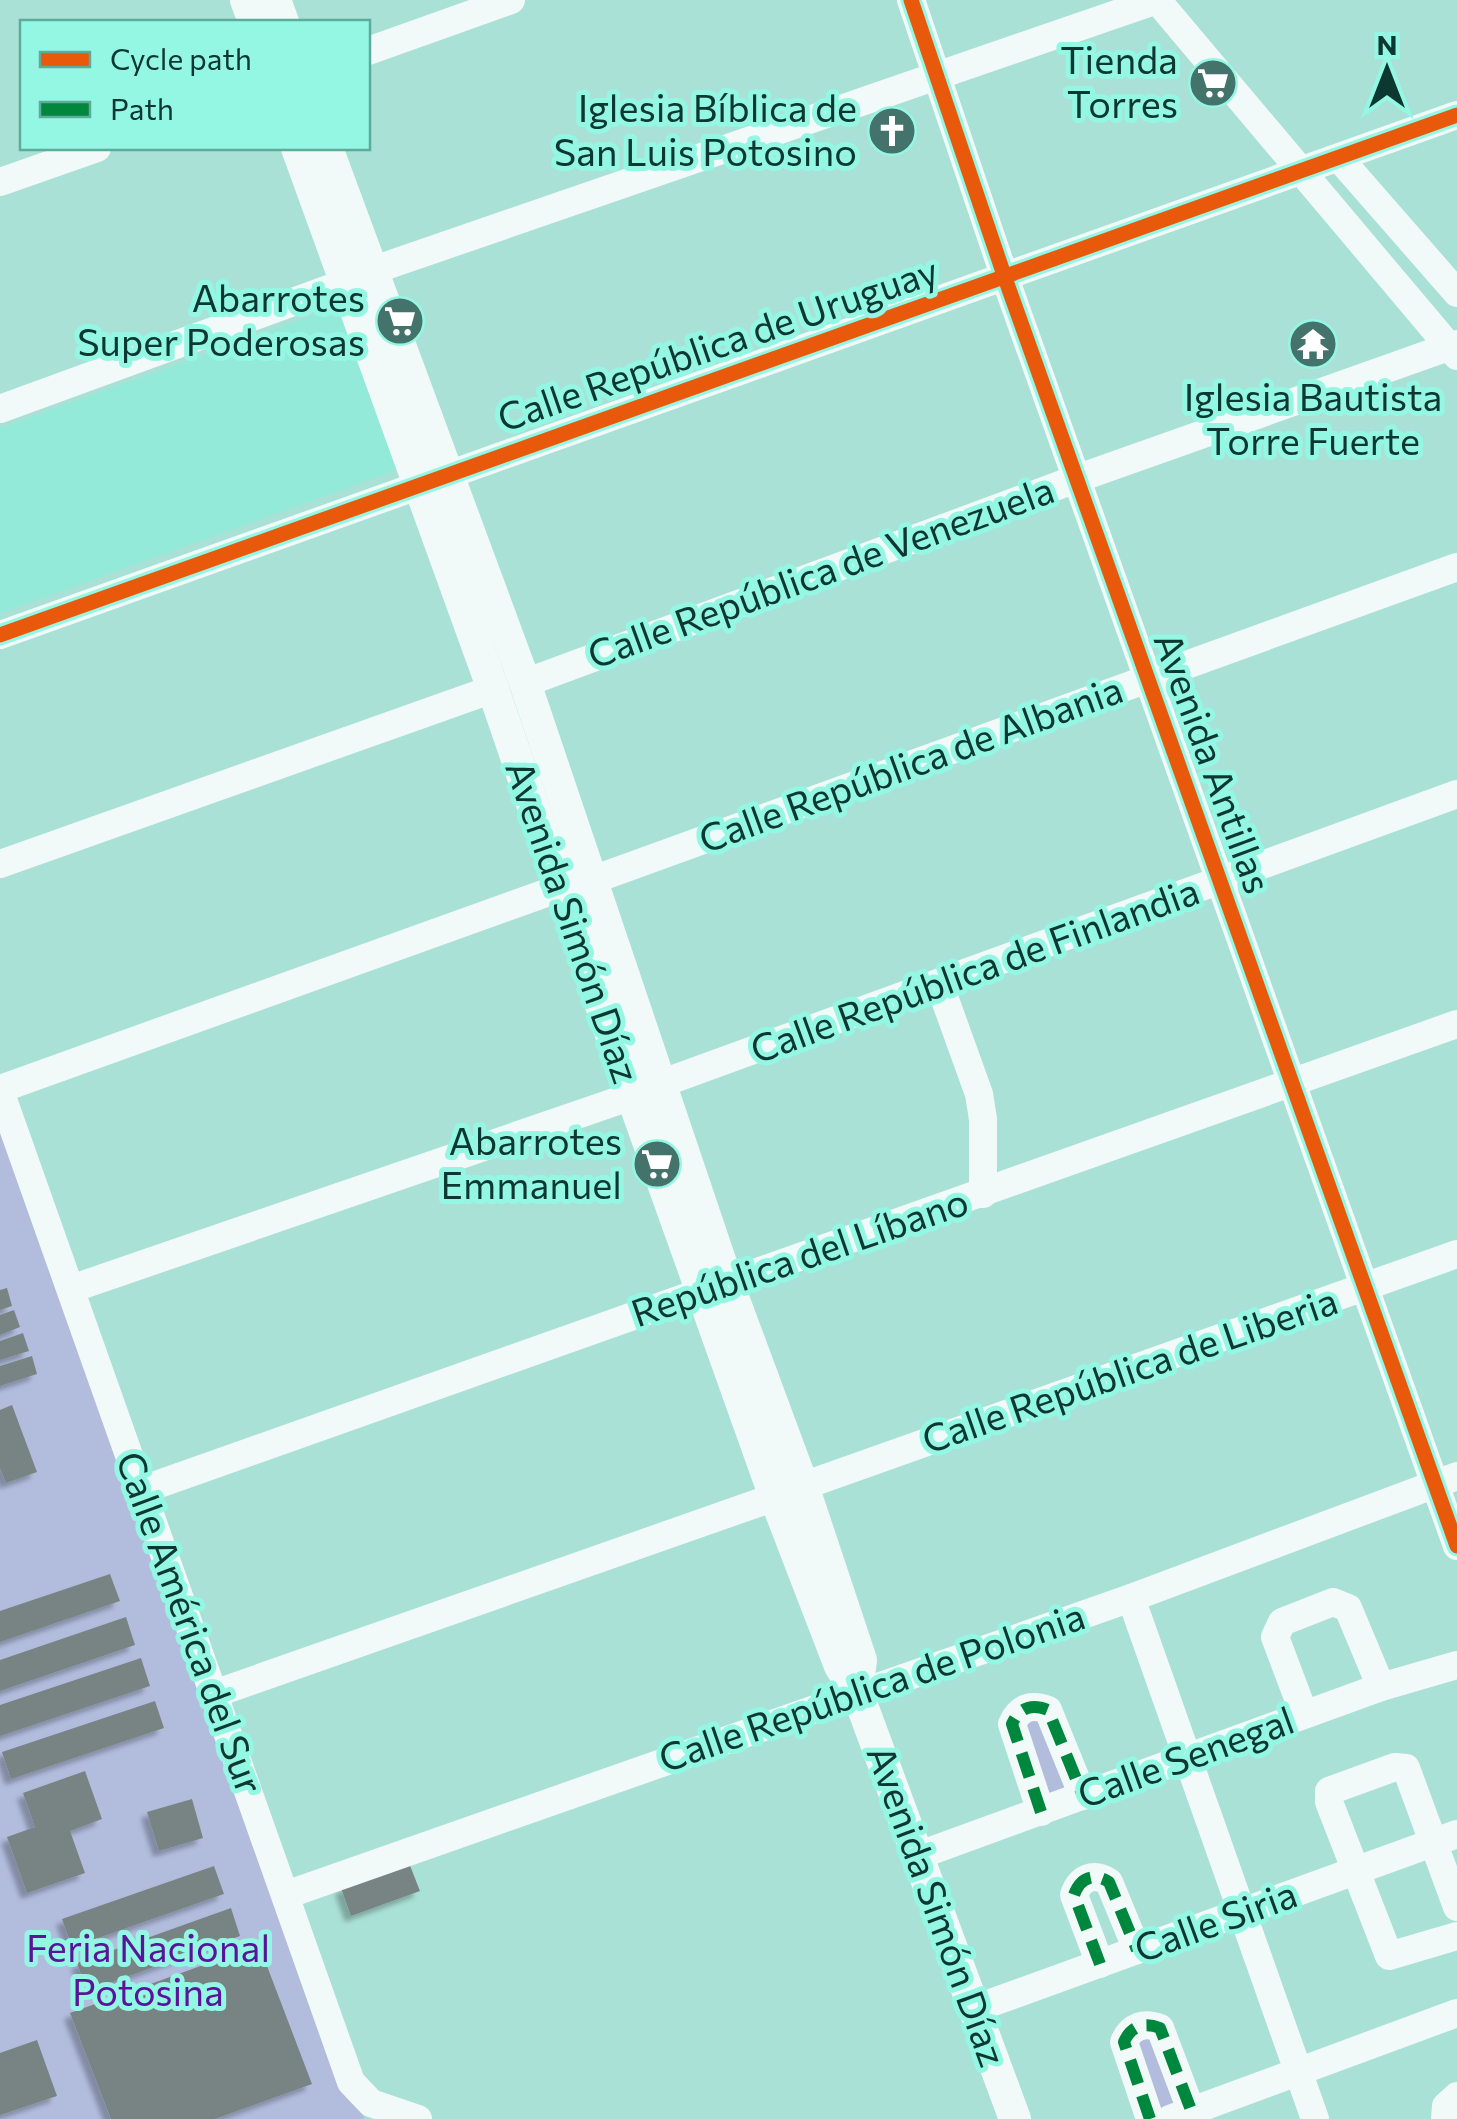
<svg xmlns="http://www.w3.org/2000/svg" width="1457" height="2119" font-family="Commissioner,sans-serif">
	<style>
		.built { fill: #93ead9 }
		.green { fill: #b2bdde }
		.building { fill: #788484; filter: url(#shadow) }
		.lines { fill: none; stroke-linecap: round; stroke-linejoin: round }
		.minor { stroke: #f2faf9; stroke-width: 28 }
		.major { stroke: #f2faf9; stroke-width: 32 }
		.quiet { stroke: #00873e; stroke-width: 12; stroke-dasharray: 25 12; stroke-linecap: butt }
		.cycleway-casing { stroke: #94f7e4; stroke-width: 21 }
		.cycleway { stroke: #e8590c; stroke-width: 15 }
		.labels { text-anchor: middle; stroke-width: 10; stroke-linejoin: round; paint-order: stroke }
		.poi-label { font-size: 38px; fill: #0c3831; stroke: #94f7e4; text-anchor: end }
		.street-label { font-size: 38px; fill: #0c3831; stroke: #94f7e4 }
		.park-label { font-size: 38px; fill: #59149a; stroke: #94f7e4 }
	</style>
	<defs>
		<filter id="shadow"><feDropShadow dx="-6" dy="6" stdDeviation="2.5" flood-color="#0004"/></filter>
	</defs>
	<rect width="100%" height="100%" fill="#aae1d6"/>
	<path class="built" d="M 342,305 L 402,468 L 0,613 L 0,428 Z"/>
	<g class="green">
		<path d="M 0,1115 L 345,2085 L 365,2119 L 0,2119 Z"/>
		<path d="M 1041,1712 L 1071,1788 L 1045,1796 L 1017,1723 Z"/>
		<path d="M 1162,2033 L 1185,2100 L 1159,2109 L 1135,2039 Z"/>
	</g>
	<g class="building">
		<path d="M 7,1288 L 12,1306 L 0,1310 L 0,1290 Z"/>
		<path d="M 14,1310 L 20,1327 L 0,1335 L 0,1315 Z"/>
		<path d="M 23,1333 L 29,1351 L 0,1360 L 0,1341 Z"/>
		<path d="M 32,1356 L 37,1374 L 0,1386 L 0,1366 Z"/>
		<path d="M 12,1405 L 37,1472 L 6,1483 L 0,1468 L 0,1410 Z"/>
		<path d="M 110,1574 L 120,1601 L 0,1642 L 0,1611 Z"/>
		<path d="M 126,1617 L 135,1645 L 0,1691 L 0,1660 Z"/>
		<path d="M 141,1658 L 150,1686 L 0,1736 L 0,1705 Z"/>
		<path d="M 155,1701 L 164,1728 L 11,1779 L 2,1752 Z"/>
		<path d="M 85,1771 L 102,1819 L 70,1831 L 85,1873 L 27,1893 L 7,1837 L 35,1827 L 23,1793 Z"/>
		<path d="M 192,1799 L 203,1838 L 159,1851 L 147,1812 Z"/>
		<path d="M 409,1863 L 420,1891 L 351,1916 L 341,1888 Z"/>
		<path d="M 214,1866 L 224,1894 L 72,1947 L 62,1919 Z"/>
		<path d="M 231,1908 L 240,1936 L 87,1991 L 77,1963 Z"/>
		<path d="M 259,1945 L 312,2084 L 215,2119 L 111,2119 L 70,2013 Z"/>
		<path d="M 37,2040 L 57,2096 L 0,2115 L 0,2053 Z"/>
	</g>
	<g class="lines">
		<g class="minor">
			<path d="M 911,0 L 1005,278 L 1457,1546"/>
			<path d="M 1157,0 L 1457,356"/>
			<path d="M 368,51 L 511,0"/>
			<path d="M 1339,158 L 1457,293"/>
			<path d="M 0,182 L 97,148"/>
			<path d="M 371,271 L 1157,0"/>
			<path d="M 0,409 L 345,283"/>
			<path d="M 0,635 L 1457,115"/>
			<path d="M 525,683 L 1076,479 L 1457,344"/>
			<path d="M 0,864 L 493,689"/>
			<path d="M 590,881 L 1457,567"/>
			<path d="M 939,983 L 979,1094 L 983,1119 L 983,1194"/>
			<path d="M 660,1084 L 1457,794"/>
			<path d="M 0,1089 L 560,888"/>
			<path d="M 0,1091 L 351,2082 L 371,2103 L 418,2119"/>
			<path d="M 71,1289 L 632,1096"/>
			<path d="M 803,1486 L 1457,1254"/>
			<path d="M 142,1490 L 1457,1024"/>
			<path d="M 1131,1598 L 1315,2119"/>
			<path d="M 214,1694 L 775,1497"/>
			<path d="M 1304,1714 L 1275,1637 L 1282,1622 L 1333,1602 L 1348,1608 L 1381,1687"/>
			<path d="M 1041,1812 L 1012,1724 C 1019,1708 1031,1703 1048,1710 L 1083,1796"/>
			<path d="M 917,1856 L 1381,1687 L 1457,1665"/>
			<path d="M 286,1895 L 1131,1598 L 1457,1476"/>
			<path d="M 1457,1907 L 1406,1768 L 1395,1767 L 1329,1791 L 1329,1802 L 1389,1956 L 1457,1936"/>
			<path d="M 1100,1964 L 1074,1895 C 1080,1878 1093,1872 1109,1882 L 1137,1950"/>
			<path d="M 974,2009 L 1457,1834"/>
			<path d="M 1150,2119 L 1124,2042 C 1131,2026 1144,2022 1160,2028 L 1191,2110"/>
			<path d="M 1170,2119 L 1457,2013"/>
			<path d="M 1445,2119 L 1446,2106 L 1457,2096"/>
		</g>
		<g class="major">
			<path d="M 246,0 L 254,22"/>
			<path d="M 275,0 L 283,22"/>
			<path d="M 297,148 L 493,689 L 632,1096 L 775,1497 L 840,1666 L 857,1692 L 1015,2119"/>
			<path d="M 327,148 L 525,683 L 728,1284 L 803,1486 L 861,1660 L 857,1692"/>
		</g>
		<g class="quiet">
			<path d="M 1041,1812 L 1012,1724 C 1019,1708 1031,1703 1048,1710 L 1083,1796"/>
			<path d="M 1100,1964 L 1074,1895 C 1080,1878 1093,1872 1109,1882 L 1137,1950"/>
			<path d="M 1150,2119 L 1124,2042 C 1131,2026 1144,2022 1160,2028 L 1191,2110"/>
		</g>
		<g class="cycleway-casing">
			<g id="cycleway">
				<path d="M 911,0 L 1005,278 L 1457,1546"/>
				<path d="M 0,635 L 1457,115"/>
			</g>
		</g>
		<use href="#cycleway" class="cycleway"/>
	</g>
	<defs>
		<g id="supermarket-disc" transform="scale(2.5)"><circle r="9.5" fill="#43736b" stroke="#94f7e4"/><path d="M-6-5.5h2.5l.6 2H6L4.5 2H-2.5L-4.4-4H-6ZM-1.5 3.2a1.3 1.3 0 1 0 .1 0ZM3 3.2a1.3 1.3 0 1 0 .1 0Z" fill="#fff"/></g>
		<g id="church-disc" transform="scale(2.5)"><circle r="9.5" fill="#43736b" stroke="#94f7e4"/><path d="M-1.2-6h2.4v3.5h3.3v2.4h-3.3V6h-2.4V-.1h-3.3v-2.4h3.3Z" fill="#fff"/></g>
		<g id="temple-disc" transform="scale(2.5)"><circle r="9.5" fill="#43736b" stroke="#94f7e4"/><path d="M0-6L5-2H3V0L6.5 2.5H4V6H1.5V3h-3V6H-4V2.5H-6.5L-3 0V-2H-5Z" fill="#fff"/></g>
	</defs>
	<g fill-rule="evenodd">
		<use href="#supermarket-disc" x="1213" y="83"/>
		<use href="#church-disc" x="892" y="131"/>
		<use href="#supermarket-disc" x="400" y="321"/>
		<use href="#temple-disc" x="1313" y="344"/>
		<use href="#supermarket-disc" x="657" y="1164"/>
	</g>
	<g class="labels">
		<g class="poi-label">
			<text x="1178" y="74">Tienda<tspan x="1178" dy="44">Torres</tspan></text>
			<text x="857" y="122">Iglesia Bíblica de<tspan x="857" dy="44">San Luis Potosino</tspan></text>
			<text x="365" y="312">Abarrotes<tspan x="365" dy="44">Super Poderosas</tspan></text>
			<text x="1313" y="411" text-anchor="middle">Iglesia Bautista<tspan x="1313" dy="44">Torre Fuerte</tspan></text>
			<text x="622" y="1155">Abarrotes<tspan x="622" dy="44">Emmanuel</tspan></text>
		</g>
		<g class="street-label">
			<text transform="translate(718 345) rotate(-19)" y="13">Calle República de Uruguay</text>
			<text transform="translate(821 573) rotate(-20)" y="13">Calle República de Venezuela</text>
			<text transform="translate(1212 763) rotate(70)" y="13">Avenida Antillas</text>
			<text transform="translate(911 765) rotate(-20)" y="13">Calle República de Albania</text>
			<text transform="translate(572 922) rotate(71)" y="13">Avenida Simón Díaz</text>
			<text transform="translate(975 971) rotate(-20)" y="13">Calle República de Finlandia</text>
			<text transform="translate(800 1258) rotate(-19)" y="13">República del Líbano</text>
			<text transform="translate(1130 1371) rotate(-19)" y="13">Calle República de Liberia</text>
			<text transform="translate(189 1623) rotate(70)" y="13">Calle América del Sur</text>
			<text transform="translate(872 1688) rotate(-19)" y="13">Calle República de Polonia</text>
			<text transform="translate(1186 1758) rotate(-20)" y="13">Calle Senegal</text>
			<text transform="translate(936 1906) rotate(70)" y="13">Avenida Simón Díaz</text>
			<text transform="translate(1216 1922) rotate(-20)" y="13">Calle Siria</text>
		</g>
		<g class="park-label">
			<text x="148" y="1962">Feria Nacional<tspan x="148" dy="44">Potosina</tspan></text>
		</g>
	</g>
	<rect x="20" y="20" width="350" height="130" fill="#94f7e4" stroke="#5eab9c" stroke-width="2.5"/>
	<rect x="40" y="52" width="50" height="15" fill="#e8590c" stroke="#5eab9c" stroke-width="2.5"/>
	<text x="110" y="70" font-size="30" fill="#0c3831">Cycle path</text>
	<rect x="40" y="102" width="50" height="15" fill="#00873e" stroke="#5eab9c" stroke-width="2.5"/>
	<text x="110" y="120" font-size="30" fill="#0c3831">Path</text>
	<g transform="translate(1387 70)" stroke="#94f7e4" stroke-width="8" paint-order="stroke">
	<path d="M0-8L18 38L0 25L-18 38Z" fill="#0c3831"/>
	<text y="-15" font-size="28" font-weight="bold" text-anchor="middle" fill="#0c3831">N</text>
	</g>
</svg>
